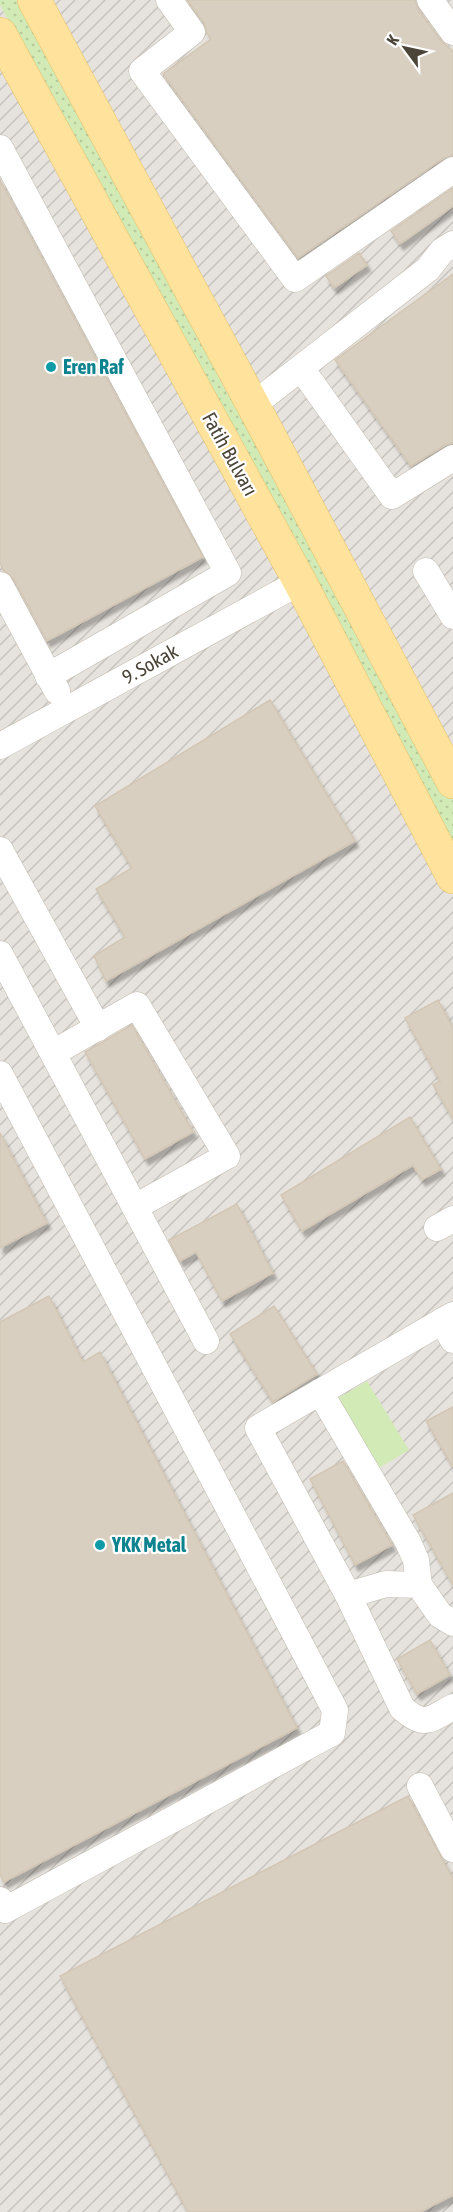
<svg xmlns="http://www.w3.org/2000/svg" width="453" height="2212" font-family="'Asap Condensed',sans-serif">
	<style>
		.industrial { fill: url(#industrial-furrows) }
		.grass { fill: url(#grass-dots) }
		.park { fill: #d2eab5 }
		.building { fill: #d8cfc1; stroke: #d3c7b4; stroke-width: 1.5; filter: url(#shadow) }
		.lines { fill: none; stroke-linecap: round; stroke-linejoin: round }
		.minor-casing { stroke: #c2bbae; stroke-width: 27 }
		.major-casing { stroke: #e6c16a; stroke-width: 34 }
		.minor { stroke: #fff; stroke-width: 26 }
		.major { stroke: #ffe39c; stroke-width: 33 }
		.culture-dot { fill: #0f9aa8; stroke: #fff; stroke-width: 2 }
		.labels { text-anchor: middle; stroke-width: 4.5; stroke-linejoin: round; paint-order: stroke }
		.culture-label { font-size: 20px; font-weight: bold; fill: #0d838f; stroke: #fff; text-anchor: start }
		.street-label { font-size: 20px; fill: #4b4439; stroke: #fff }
	</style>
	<defs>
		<pattern id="industrial-furrows" width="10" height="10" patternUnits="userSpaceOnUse" patternTransform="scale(1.5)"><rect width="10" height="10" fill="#e6e2dd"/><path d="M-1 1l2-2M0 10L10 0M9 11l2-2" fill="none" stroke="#c7c3be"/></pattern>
		<pattern id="grass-dots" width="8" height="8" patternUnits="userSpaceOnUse" patternTransform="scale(1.5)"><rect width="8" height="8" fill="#d2eab5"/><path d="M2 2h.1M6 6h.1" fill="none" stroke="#b6ca9c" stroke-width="1.8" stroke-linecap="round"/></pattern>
		<filter id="shadow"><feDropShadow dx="3.5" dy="6" stdDeviation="1.5" flood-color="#0004"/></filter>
	</defs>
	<rect width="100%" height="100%" fill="#f6f3ec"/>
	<rect class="industrial" x="0" y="0" width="453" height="2212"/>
	<path class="grass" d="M 0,0 L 26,0 L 453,801 L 453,860 L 138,261 L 0,5 Z"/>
	<path class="park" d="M 367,1381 L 409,1450 L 374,1471 L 332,1402 Z"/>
	<g class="building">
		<path d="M 187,0 L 415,0 L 418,9 L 441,41 L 453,51 L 453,155 L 444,158 L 298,258 L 163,74 L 211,39 L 207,33 L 204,23 Z"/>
		<path d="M 0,180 L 203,557 L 47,641 L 13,578 L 4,571 L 0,563 Z"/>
		<path d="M 453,188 L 453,206 L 400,244 L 391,231 Z"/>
		<path d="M 359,253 L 367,265 L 334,288 L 326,276 Z"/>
		<path d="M 453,274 L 453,443 L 445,445 L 411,466 L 335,360 Z"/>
		<path d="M 270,700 L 355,841 L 106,981 L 94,956 L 125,937 L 96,889 L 132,868 L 95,806 Z"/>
		<path d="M 438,1000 L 453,1028 L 453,1119 L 433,1085 L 440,1081 L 405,1018 Z"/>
		<path d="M 132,1025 L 193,1132 L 145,1159 L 85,1052 Z"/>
		<path d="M 410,1117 L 441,1169 L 422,1180 L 413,1165 L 302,1231 L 281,1195 Z"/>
		<path d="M 0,1133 L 47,1223 L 0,1248 Z"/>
		<path d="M 237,1204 L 273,1273 L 222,1301 L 196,1252 L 180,1261 L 169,1240 Z"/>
		<path d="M 49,1296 L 83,1362 L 100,1352 L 297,1728 L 4,1882 L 0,1874 L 0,1322 Z"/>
		<path d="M 274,1306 L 317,1374 L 273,1402 L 230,1334 Z"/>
		<path d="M 453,1407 L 453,1467 L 426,1421 Z"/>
		<path d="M 343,1461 L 392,1545 L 355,1565 L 310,1479 Z"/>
		<path d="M 453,1493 L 453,1585 L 413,1515 Z"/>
		<path d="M 430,1640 L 450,1675 L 417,1694 L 397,1659 Z"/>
		<path d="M 408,1796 L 453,1879 L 453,2195 L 420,2212 L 188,2212 L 60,1976 Z"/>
	</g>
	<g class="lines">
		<g class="minor-casing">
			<g id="minor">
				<path d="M 169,0 L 192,32 L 142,71 L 295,279 L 453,170"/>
				<path d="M 430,0 L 453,32"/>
				<path d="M 0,148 L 228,573 L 48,676"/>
				<path d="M 301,368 L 392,496 L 453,458"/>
				<path d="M 253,405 L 428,269 L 442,251 L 453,244"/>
				<path d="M 426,571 L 453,616"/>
				<path d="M 0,585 L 57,691"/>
				<path d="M 0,746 L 300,582"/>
				<path d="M 0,850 L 98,1028"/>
				<path d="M 0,954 L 206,1341"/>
				<path d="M 53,1053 L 137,1005 L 227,1156 L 135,1207"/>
				<path d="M 0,1074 L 335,1710 L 332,1733 L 5,1910 L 0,1900"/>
				<path d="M 437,1228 L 453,1219"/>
				<path d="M 453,1315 L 258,1428 L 348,1595 L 402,1708 C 425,1728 429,1720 453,1707"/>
				<path d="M 442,1321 L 453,1340"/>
				<path d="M 320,1392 L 408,1542 L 416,1560 L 419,1585"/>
				<path d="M 348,1595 L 386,1584 L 419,1585 L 440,1615 L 453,1623"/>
				<path d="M 420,1786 L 453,1849"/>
			</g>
		</g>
		<g class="major-casing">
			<g id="major">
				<path d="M 34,0 L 253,405 L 453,782"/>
				<path d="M 0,34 L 300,582 L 453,877"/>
			</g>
		</g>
		<use href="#minor" class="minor"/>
		<use href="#major" class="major"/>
	</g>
	<g class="culture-dot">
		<circle cx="51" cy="367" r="6"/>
		<circle cx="100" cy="1545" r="6"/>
	</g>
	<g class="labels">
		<g class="culture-label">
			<text x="63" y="374">Eren Raf</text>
			<text x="112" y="1552">YKK Metal</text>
		</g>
		<g class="street-label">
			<text transform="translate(230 454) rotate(61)" y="7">Fatih Bulvarı</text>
			<text transform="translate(150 664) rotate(-29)" y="7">9. Sokak</text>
		</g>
	</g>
	<g transform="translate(405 48) rotate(303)" stroke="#ffffff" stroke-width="4.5" paint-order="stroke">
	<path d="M0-4.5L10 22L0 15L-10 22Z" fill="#4b4439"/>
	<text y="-9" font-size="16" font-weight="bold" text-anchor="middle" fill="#4b4439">K</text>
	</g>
</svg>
